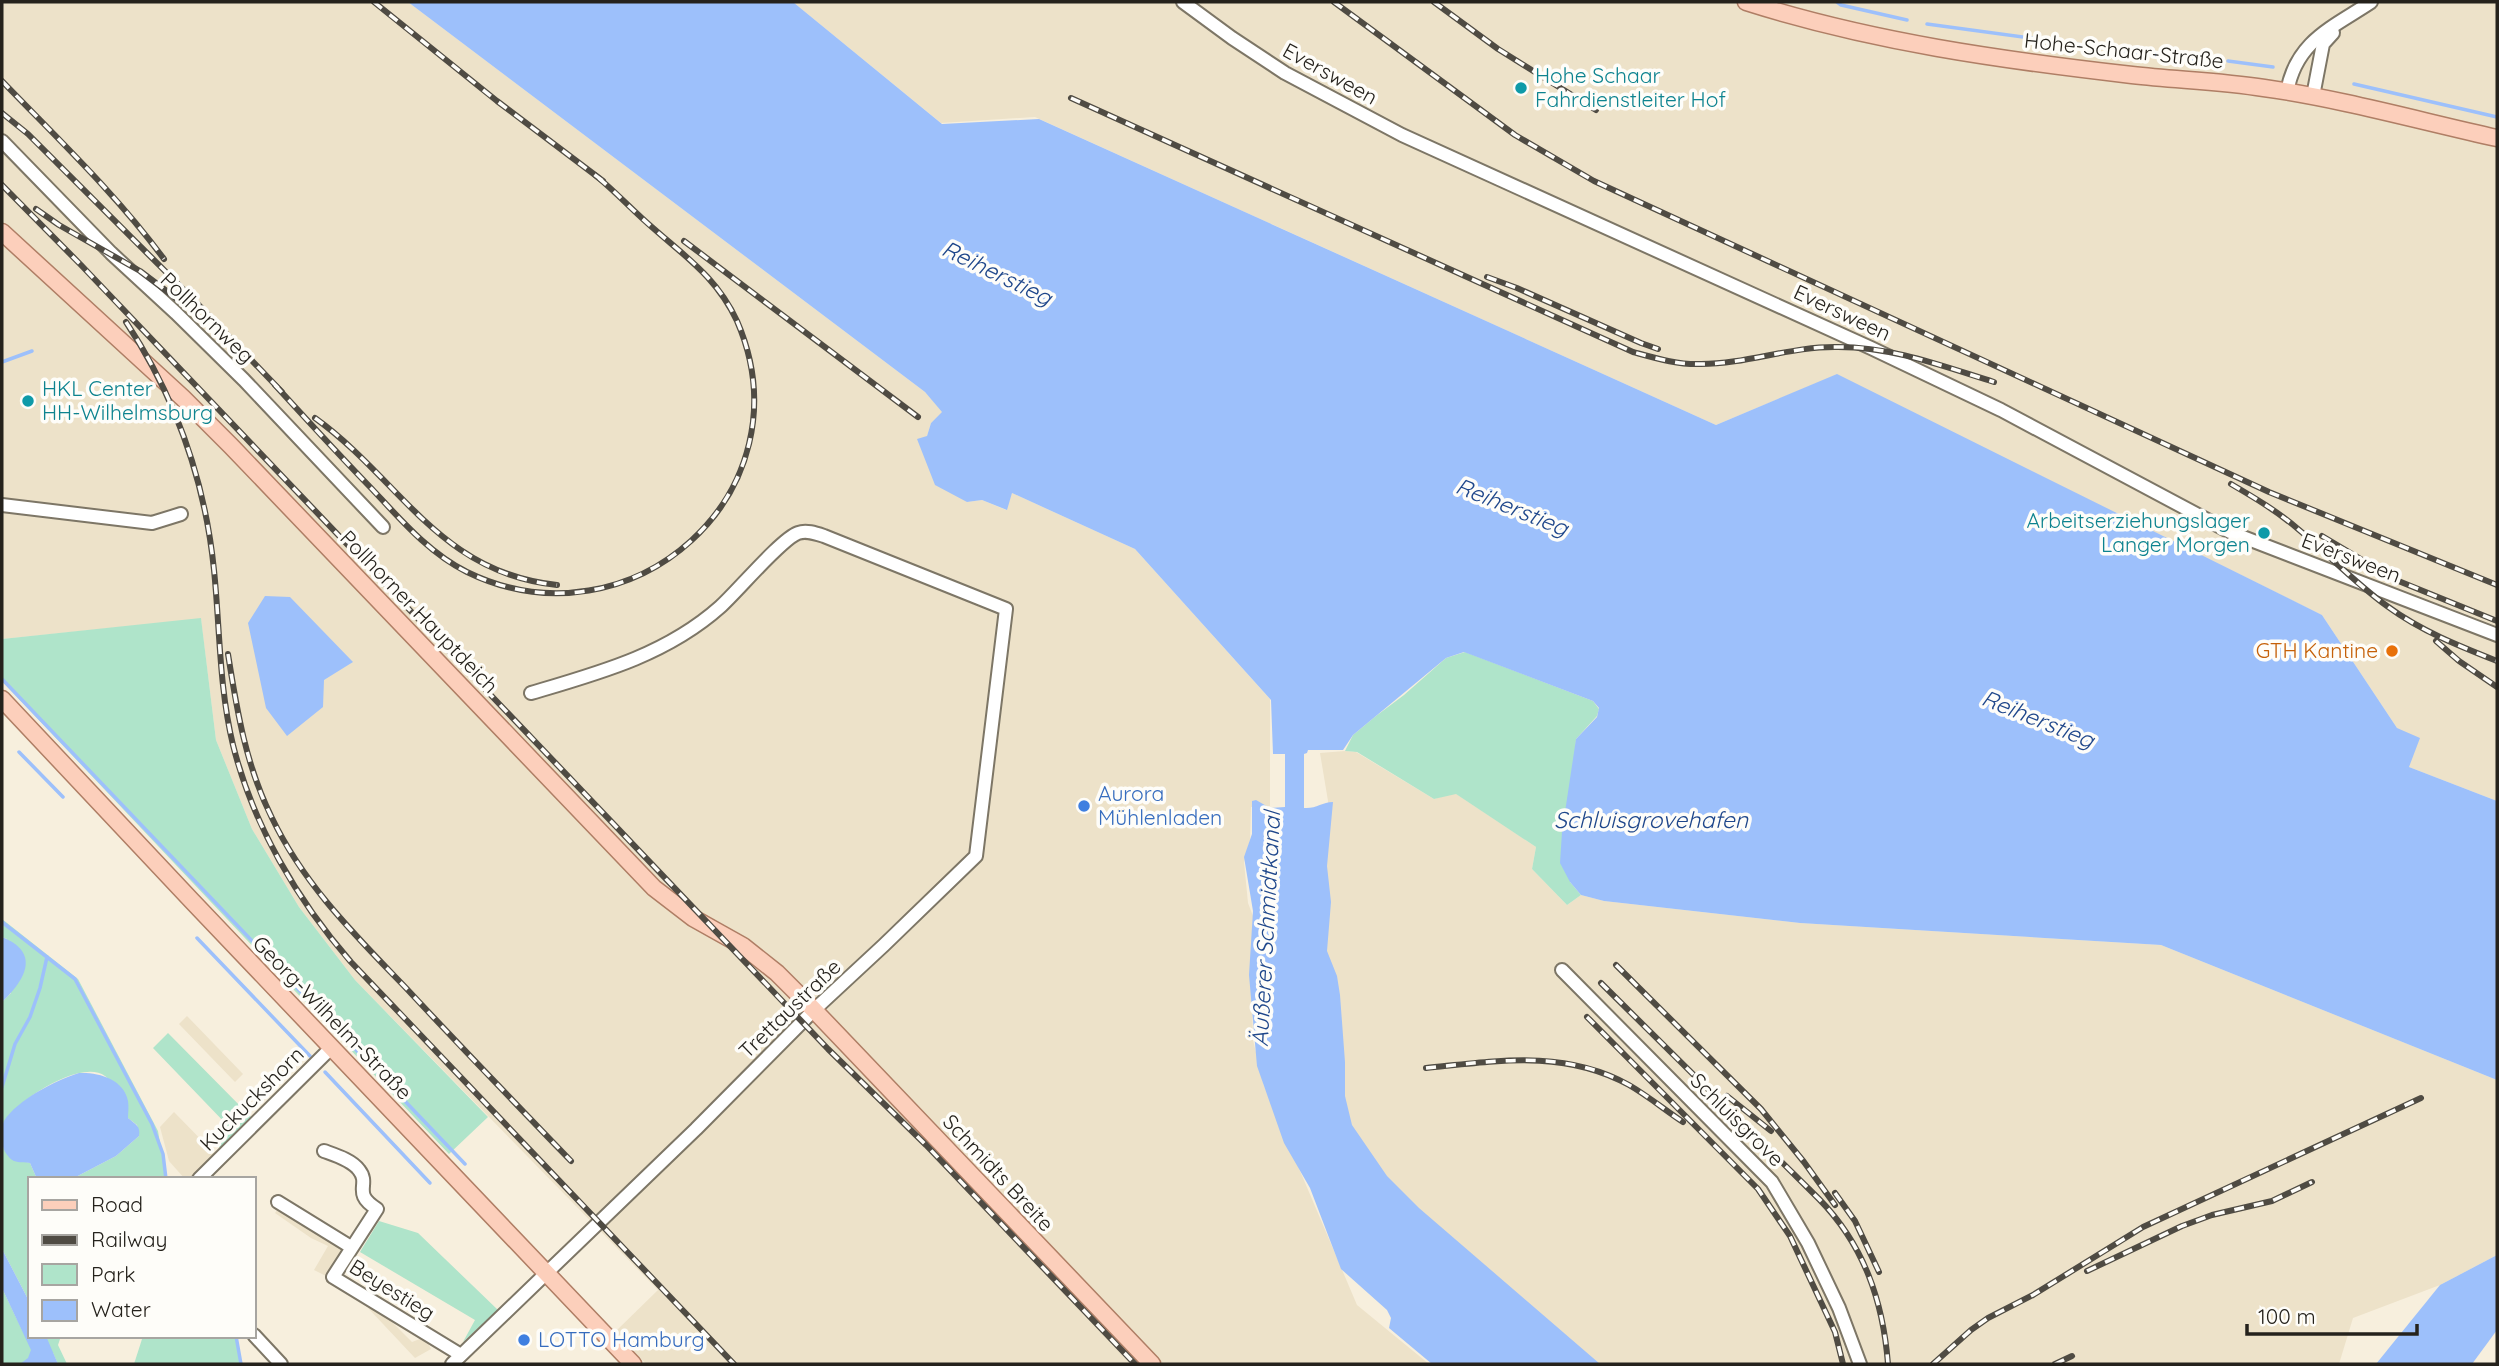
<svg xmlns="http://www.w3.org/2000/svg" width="2499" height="1366" font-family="Quicksand,sans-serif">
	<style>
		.built { fill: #ede2c9 }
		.green { fill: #afe4ca }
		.water { fill: #9dc0fb }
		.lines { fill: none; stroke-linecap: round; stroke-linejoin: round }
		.stream { stroke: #9dc0fb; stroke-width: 3.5 }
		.minor-casing { stroke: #7d7666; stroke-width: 16 }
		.major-casing { stroke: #af7e65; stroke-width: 19 }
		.minor { stroke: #fff; stroke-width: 12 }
		.major { stroke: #fccfbb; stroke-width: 16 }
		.rail-casing { stroke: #4f4b43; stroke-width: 6 }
		.rail { stroke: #fefdf9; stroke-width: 3.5; stroke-dasharray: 10; stroke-linecap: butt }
		.culture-dot { fill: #0f9aa8; stroke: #fefdf9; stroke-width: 2.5 }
		.food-dot { fill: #e8710a; stroke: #fefdf9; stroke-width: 2.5 }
		.shop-dot { fill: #3f7fe0; stroke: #fefdf9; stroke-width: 2.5 }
		.labels { text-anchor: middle; stroke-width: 7; stroke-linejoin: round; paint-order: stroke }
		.street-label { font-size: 21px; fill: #25221c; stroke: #fefdf9 }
		.culture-label { font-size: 21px; fill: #0d838f; stroke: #fefdf9; text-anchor: start }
		.food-label { font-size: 21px; fill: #c56008; stroke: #fefdf9; text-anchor: end }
		.shop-label { font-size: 21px; fill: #366cbe; stroke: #fefdf9; text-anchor: start }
		.water-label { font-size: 23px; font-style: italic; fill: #1f478b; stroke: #fefdf9 }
	</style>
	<rect width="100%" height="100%" fill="#f7efdd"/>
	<g class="built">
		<path d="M 2,2 L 408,2 L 925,392 L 943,412 L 931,423 L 927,436 L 967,502 L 982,500 L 1006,510 L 1012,493 L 1135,549 L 1270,699 L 1270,806 L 1251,807 L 1250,840 L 1244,862 L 1248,903 L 1253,916 L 1251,967 L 1253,1040 L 1264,1086 L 1357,1305 L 1429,1364 L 646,1364 L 615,1332 L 658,1290 L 355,980 L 299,907 L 252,829 L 216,740 L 201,619 L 2,639 Z"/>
		<path d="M 793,2 L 2497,2 L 2497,801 L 2409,767 L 2397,728 L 2322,615 L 1836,375 L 1716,425 L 1035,117 L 941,123 Z"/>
		<path d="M 1345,751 L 1356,752 L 1434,799 L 1455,793 L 1536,847 L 1532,869 L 1567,905 L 1581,895 L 1604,901 L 1800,923 L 2161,945 L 2497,1080 L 2497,1255 L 2440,1285 L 2353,1318 L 2339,1364 L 1588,1364 L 1379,1187 L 1312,1041 L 1328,801 L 1320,753 Z"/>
		<path d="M 187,1016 L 243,1074 L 235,1082 L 179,1024 Z"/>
		<path d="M 174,1112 L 215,1154 L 190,1179 L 185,1179 L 169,1161 L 160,1127 Z"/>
		<path d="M 279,1208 L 344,1248 L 326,1276 L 314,1270 L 328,1246 L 311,1238 L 275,1213 Z"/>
		<path d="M 374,1304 L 412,1342 L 425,1337 L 431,1349 L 415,1358 L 368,1308 Z"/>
	</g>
	<g class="green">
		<path d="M 201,618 L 216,740 L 252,829 L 299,907 L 355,980 L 488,1117 L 449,1154 L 2,681 L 2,639 Z"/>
		<path d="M 1465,652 L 1593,701 L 1599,709 L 1597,716 L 1576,739 L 1570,882 L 1581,895 L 1567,905 L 1532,869 L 1536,847 L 1456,794 L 1434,799 L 1357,752 L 1345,751 L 1353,735 L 1376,716 L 1404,695 L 1446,658 Z"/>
		<path d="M 2,919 L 78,979 L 158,1131 L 166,1179 L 72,1179 L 116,1156 L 139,1136 L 137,1125 L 128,1118 C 127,1108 123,1102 117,1094 C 114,1088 110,1079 105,1076 C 80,1058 13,1103 2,1126 L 2,1002 L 11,993 L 7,939 L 2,937 Z"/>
		<path d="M 168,1033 L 251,1117 L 220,1148 L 213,1141 L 228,1126 L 153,1048 Z"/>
		<path d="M 2,1145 C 11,1163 14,1158 30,1163 L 37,1179 L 30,1179 L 30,1303 L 2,1249 Z"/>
		<path d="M 379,1221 L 418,1233 L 498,1310 L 463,1342 L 475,1320 L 360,1252 Z"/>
		<path d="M 2,1288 L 22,1330 L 30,1336 L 61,1336 L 58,1345 L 67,1364 L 58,1364 L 53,1353 L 20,1364 L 2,1364 Z"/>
		<path d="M 143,1336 L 236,1336 L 241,1364 L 134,1364 Z"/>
	</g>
	<g class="water">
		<path d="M 408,2 L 793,2 L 942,124 L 1039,119 L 1716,425 L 1837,374 L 2322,615 L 2397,728 L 2420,738 L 2409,767 L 2497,801 L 2497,1080 L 2161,945 L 1800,923 L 1604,901 L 1581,895 L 1570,882 L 1560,863 L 1562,832 L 1576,739 L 1597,717 L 1599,708 L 1593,701 L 1464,652 L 1446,658 L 1353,735 L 1343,750 L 1308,750 L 1307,753 L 1304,754 L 1304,808 C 1316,809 1322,802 1333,802 L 1327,866 L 1331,902 L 1327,951 L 1337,976 L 1340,995 L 1345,1062 L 1345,1096 L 1352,1125 L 1387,1176 L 1419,1208 L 1600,1364 L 1432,1364 L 1389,1328 L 1391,1318 L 1387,1310 L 1341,1269 L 1310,1188 L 1284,1143 L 1257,1066 L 1249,975 L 1253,911 L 1244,857 L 1252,834 L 1252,801 L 1256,800 L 1270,808 L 1285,807 L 1285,754 L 1273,754 L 1271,700 L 1135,549 L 1012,493 L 1007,510 L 982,500 L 967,502 L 935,485 L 917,439 L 927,436 L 931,423 L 942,412 L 925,392 Z"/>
		<path d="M 265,596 L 290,597 L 353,662 L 324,680 L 323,707 L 287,736 L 266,708 L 248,623 Z"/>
		<path d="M 2,937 C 42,953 24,981 2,1002 Z"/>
		<path d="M 79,1073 C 98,1072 124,1079 128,1101 C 129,1107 128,1113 128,1118 C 135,1124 141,1126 139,1136 L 116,1156 L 72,1179 L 37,1179 L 30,1163 C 25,1162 19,1163 14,1161 C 8,1158 3,1150 2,1143 C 1,1137 1,1127 4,1121 C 17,1100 56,1080 79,1073 Z"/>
		<path d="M 2,1249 L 30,1303 L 30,1336 L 46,1336 L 58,1364 L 20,1364 L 28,1358 L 31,1350 L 2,1288 Z"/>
		<path d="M 2497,1255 L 2497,1330 L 2472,1364 L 2376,1364 L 2440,1285 Z"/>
	</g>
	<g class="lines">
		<g class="stream">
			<path d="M 1837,2 L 1841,5 L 1907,20"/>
			<path d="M 1927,24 L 2201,61"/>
			<path d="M 2228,61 L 2273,67"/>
			<path d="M 2354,84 L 2497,117"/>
			<path d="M 2,362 L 32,351"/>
			<path d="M 2,679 L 465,1164"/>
			<path d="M 19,752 L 63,797"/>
			<path d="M 2,922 L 75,979 L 152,1124 L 163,1154 L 166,1179"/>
			<path d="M 197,938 L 310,1056"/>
			<path d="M 325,1072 L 430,1183"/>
			<path d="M 2,1087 L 15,1044 L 30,1017 L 40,988 L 47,957"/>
			<path d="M 236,1336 L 241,1364"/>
		</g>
		<g class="minor-casing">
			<g id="minor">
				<path d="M 1183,2 L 1232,38 L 1285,73 L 1402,135 L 1871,348 L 2001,410 L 2230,532 L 2497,635"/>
				<path d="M 2287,92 C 2296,41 2332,28 2371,2"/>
				<path d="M 2313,96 L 2323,44 L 2333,33"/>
				<path d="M 2,141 L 111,253 L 176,313 L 244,380 L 383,527"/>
				<path d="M 2,505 L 152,523 L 181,514"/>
				<path d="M 1562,970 L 1772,1182 L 1808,1243 L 1839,1308 L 1860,1364"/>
				<path d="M 324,1151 C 335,1155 352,1160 359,1170 C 371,1185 351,1193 377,1209 L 333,1277 L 461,1355"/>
				<path d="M 199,1179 L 332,1047"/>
				<path d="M 278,1202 L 351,1247"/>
				<path d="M 254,1335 L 281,1364"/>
				<path d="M 452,1364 L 696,1129 L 814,1010 L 884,945 L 976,856 L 1006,609 L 824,536 C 815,533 806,530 798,533 C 781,539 737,592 720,607 C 666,655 599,673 531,693"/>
			</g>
		</g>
		<g class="major-casing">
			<g id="major">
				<path d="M 1746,2 C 1872,42 2001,60 2132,75 C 2176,80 2220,81 2264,88 C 2342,99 2420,121 2497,138"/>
				<path d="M 2,232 L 183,398 L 231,446 L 654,888 L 693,918 L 743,946 L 777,973 L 814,1010 L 1152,1364"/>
				<path d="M 2,699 L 192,901 L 633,1364"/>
			</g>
		</g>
		<use href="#minor" class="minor"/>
		<use href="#major" class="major"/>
		<g class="rail-casing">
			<g id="rail">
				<path d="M 374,2 L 497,101 L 603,181"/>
				<path d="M 1334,2 L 1515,135 L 1594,181 L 2269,492 L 2497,585"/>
				<path d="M 1434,2 L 1498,49 L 1596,110"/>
				<path d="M 2,81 C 58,139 116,194 164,259"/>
				<path d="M 1071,98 L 1633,352 C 1655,358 1678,365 1701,364 C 1747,364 1792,346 1838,347 C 1893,347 1942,366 1994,382"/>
				<path d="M 2,113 L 28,134 L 194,300 L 282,392"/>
				<path d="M 2,185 L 81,265 L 828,1049 L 926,1145 L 1135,1364"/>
				<path d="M 36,209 L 59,225 L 140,271 L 197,314"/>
				<path d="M 684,241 L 918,417"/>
				<path d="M 1487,277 L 1517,288 L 1641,343 L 1658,349"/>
				<path d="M 126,322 C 176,398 205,481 214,570 C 220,629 219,687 233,745 C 253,825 297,900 351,962 L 734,1364"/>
				<path d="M 275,385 C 307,420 339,455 372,489 C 401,520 429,553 467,572 C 631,652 811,492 737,321 C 717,278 687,258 653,228 C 633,211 615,191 595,175"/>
				<path d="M 315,418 C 400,479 439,573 557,585"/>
				<path d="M 2231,484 C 2255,498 2277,511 2298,529 C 2328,554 2355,583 2387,606 C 2421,631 2459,646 2497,661"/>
				<path d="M 2322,536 L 2396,580 L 2497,621"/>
				<path d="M 2436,641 L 2459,661 L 2497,687"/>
				<path d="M 228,654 C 237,711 246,766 272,818 C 304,885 355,935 406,988 C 460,1046 515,1103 571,1161"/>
				<path d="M 1616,965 L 1761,1109 L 1804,1162 L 1835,1205"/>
				<path d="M 1601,983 L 1819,1199 C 1864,1245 1883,1301 1888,1364"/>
				<path d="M 1587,1017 L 1758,1189 L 1790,1236 L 1835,1332 L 1843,1364"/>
				<path d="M 1426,1068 C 1496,1061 1564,1049 1629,1085 C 1648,1096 1665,1110 1683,1122"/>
				<path d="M 1727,1096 L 1771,1131"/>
				<path d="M 1835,1193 L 1855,1221 L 1879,1272"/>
				<path d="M 2087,1271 L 2182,1226 L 2212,1215 L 2272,1201 L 2312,1182"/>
				<path d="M 1933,1364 L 1971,1330 L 1988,1318 L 2033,1295 L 2143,1227 L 2421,1098"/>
				<path d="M 2055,1364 L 2072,1356"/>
			</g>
		</g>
		<use href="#rail" class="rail"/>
	</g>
	<g class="culture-dot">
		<circle cx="1521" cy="88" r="7"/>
		<circle cx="28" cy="401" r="7"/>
		<circle cx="2264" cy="533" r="7"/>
	</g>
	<circle class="food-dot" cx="2392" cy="651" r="7"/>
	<g class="shop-dot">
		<circle cx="1084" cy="806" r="7"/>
		<circle cx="524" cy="1340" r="7"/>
	</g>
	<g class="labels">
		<g class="street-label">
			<text transform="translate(2124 51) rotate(6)" y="7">Hohe-Schaar-Straße</text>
			<text transform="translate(1330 74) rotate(29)" y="7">Eversween</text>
			<text transform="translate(1842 313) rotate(25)" y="7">Eversween</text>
			<text transform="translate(207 318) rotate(44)" y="7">Pollhornweg</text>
			<text transform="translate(2351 558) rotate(21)" y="7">Eversween</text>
			<text transform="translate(419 612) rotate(46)" y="7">Pollhorner Hauptdeich</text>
			<text transform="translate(790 1009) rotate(-44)" y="7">Trettaustraße</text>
			<text transform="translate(332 1018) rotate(46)" y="7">Georg-Wilhelm-Straße</text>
			<text transform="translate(252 1099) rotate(-45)" y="7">Kuckuckshorn</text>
			<text transform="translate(1737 1120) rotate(45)" y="7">Schluisgrove</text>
			<text transform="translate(998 1173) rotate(47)" y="7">Schmidts Breite</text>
			<text transform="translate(392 1290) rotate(32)" y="7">Beyestieg</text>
		</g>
		<g class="culture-label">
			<text x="1535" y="83">Hohe Schaar<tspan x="1535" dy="24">Fahrdienstleiter Hof</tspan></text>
			<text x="42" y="396">HKL Center<tspan x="42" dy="24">HH-Wilhelmsburg</tspan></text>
			<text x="2250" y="528" text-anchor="end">Arbeitserziehungslager<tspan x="2250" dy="24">Langer Morgen</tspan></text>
		</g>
		<g class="food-label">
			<text x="2378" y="658">GTH Kantine</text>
		</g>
		<g class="shop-label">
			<text x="1098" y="801">Aurora<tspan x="1098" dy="24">Mühlenladen</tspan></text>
			<text x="538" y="1347">LOTTO Hamburg</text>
		</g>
		<g class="water-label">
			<text transform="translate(997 273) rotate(26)" y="8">Reiherstieg</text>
			<text transform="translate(1512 507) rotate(22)" y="8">Reiherstieg</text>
			<text transform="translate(2038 719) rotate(22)" y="8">Reiherstieg</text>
			<text x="1651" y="828">Schluisgrovehafen</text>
			<text transform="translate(1266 929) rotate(-87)" y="8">Äußerer Schmidtkanal</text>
		</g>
	</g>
	<rect width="2499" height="1366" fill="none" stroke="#25221c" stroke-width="7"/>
	<rect x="28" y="1177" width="228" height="161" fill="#fefdf9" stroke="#a7a5a1" stroke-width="2"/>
	<rect x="42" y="1200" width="35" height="10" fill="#fccfbb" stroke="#a7a5a1" stroke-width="2"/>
	<text x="91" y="1212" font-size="21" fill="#25221c">Road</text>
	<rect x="42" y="1235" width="35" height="10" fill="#4f4b43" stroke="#a7a5a1" stroke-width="2"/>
	<text x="91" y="1247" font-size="21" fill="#25221c">Railway</text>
	<rect x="42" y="1264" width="35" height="21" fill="#afe4ca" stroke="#a7a5a1" stroke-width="2"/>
	<text x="91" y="1282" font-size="21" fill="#25221c">Park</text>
	<rect x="42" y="1300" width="35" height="21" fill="#9dc0fb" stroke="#a7a5a1" stroke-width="2"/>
	<text x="91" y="1317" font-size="21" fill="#25221c">Water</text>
	<path d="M2247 1324v10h170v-10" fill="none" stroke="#25221c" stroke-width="3.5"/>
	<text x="2258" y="1324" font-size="21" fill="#25221c" stroke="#fefdf9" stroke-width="5" paint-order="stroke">100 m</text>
</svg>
